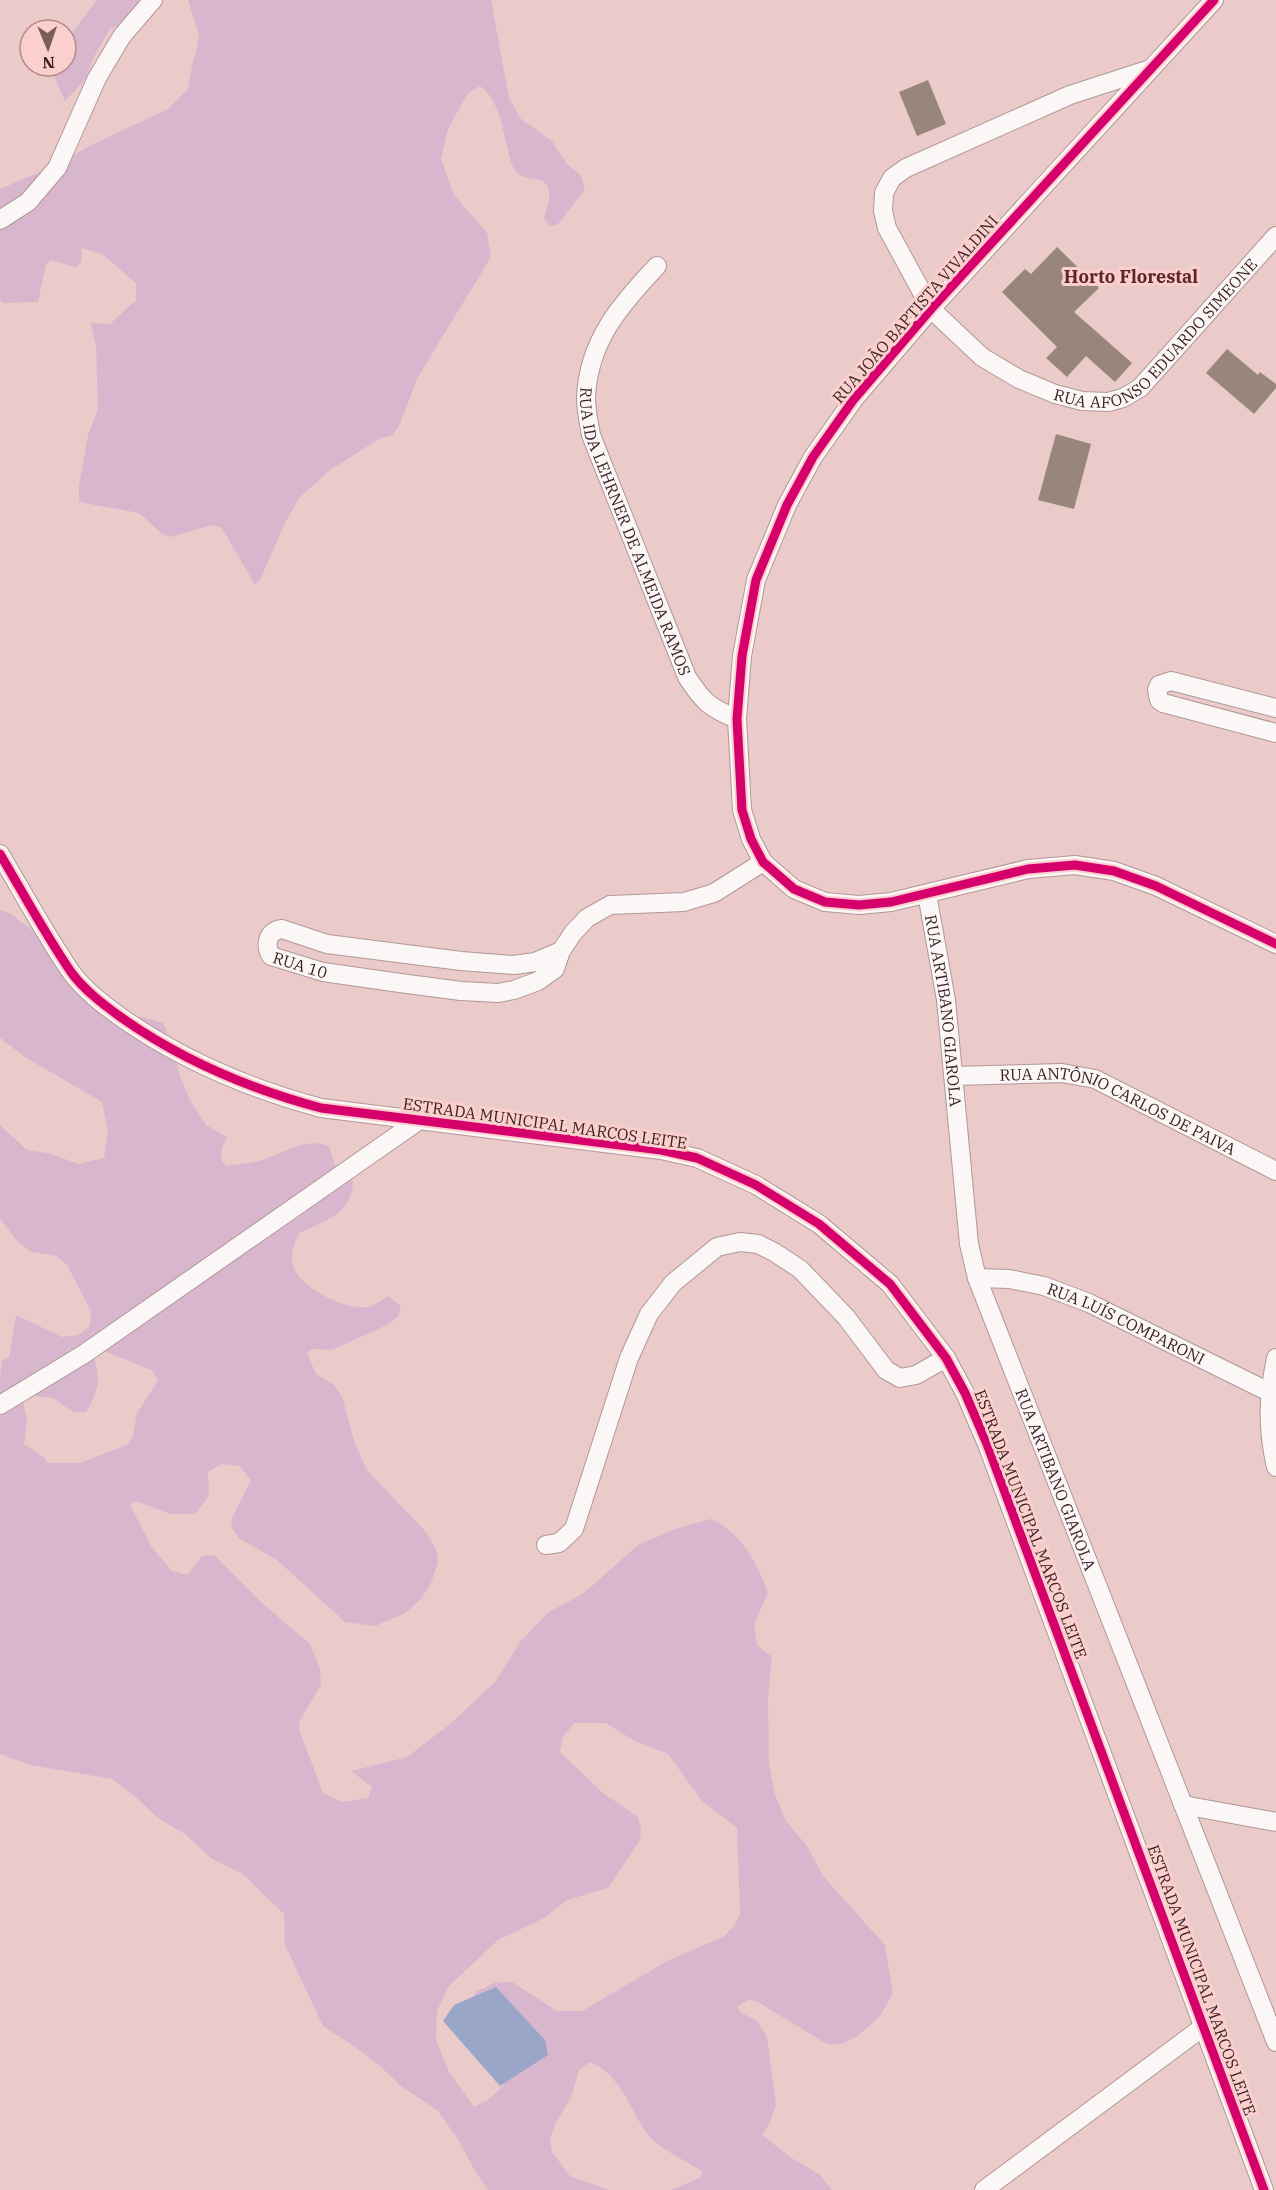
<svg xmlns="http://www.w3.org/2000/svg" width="1276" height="2190" font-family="'IBM Plex Serif',serif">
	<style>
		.green { fill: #d8b7ce; fill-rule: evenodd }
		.water { fill: #9aa6c8 }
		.building { fill: #99867a }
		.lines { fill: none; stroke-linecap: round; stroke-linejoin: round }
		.minor-casing { stroke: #b29797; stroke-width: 20 }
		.minor { stroke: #fcf7f7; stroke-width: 18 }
		.cycleway-casing { stroke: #fbcfce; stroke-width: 13 }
		.cycleway { stroke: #d6006c; stroke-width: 9 }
		.labels { text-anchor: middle; stroke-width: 6; stroke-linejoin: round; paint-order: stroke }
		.street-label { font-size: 16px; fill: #3c2222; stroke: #fbcfce }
		.neighbourhood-label { font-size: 18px; font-weight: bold; fill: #5d2427; stroke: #fbcfce }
	</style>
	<rect width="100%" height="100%" fill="#eacbca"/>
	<g class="green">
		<path d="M 97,0 L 142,0 L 131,20 L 110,29 L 95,55 L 85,80 L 65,101 L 54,76 L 56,66 L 66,66 L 66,41 Z"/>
		<path d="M 188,0 L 491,0 L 509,98 L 521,119 L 552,141 L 567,164 L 581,176 L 585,190 L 558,224 L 550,226 L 544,218 C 563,161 523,191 513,167 C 503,142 503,102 480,86 L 468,93 L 448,129 L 441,159 L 454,195 L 487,233 L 491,257 L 418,377 L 399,426 L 392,436 L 381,438 L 330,470 L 300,497 L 285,523 L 260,580 L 255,585 L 222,528 L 212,525 L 170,537 L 161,533 L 139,513 L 79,502 L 79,486 L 88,435 L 98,409 L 96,347 L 91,323 L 110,324 L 136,300 L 136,283 L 103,255 L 82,248 L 81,262 L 76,268 L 52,260 L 46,264 L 38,302 L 3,303 L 0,300 L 0,189 L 61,163 L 87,147 L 168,109 L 188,89 L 193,61 L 196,54 L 199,35 Z"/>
		<path d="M 0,910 L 11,914 L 37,934 L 74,979 L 131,1014 L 163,1023 L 173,1049 L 179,1074 L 190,1100 L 206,1125 L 227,1137 L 222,1148 L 221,1160 L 226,1166 C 236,1164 248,1164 258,1161 C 283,1155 303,1136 329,1146 L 336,1169 L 353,1181 C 352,1214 325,1221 299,1233 C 294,1245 289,1254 294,1268 C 300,1288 348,1311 368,1307 C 375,1306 383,1299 388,1296 L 401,1306 L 398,1317 L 387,1325 L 332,1350 L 312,1349 L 307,1353 L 316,1374 L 333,1384 L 342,1396 L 355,1444 L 367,1470 L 425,1531 L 436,1549 L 438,1562 L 431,1583 L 421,1599 L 404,1614 L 375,1626 L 345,1622 L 277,1560 L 239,1538 L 232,1528 L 231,1520 L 251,1480 L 239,1466 L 222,1464 L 208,1472 L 209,1496 L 195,1514 L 170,1514 L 136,1501 L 130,1505 L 151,1546 L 172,1571 L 187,1575 L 202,1556 L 214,1555 L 262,1603 L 310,1644 L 320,1668 L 321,1685 L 300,1720 L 299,1729 L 323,1793 L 342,1802 L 368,1798 L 372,1787 L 351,1771 L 407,1757 L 449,1725 L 496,1681 L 520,1642 L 549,1612 L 584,1593 L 638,1545 L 678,1528 L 711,1519 C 742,1533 757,1563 768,1593 L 754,1624 L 757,1645 L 772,1657 L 768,1698 L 769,1764 L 775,1795 L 786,1821 L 807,1846 L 823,1876 L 885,1945 L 893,1993 L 880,2016 L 858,2036 L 841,2044 L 827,2044 L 756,2001 L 748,2000 L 738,2006 L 740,2012 L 757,2021 L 767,2037 L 776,2105 L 769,2125 L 762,2135 L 793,2159 L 819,2174 L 832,2190 L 671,2190 L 699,2178 L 703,2172 C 691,2164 657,2147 649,2136 C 629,2110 623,2076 590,2062 L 579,2070 L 571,2098 L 555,2124 L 550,2139 L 552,2152 L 570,2176 L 609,2190 L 488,2190 L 475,2171 L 459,2141 L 438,2111 L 401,2086 L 380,2066 L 354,2046 L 323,2026 L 285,1945 L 284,1914 L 243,1874 L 212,1859 L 185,1834 L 159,1819 L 138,1799 L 112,1779 L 30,1765 L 0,1754 L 0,1377 L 2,1361 L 9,1357 L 16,1315 L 62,1337 L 78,1335 L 90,1326 L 91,1311 L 67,1265 L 57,1256 L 32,1252 L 19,1243 L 0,1219 L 0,1125 L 27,1150 L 52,1154 L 78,1164 L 104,1158 L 108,1132 L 102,1102 L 25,1057 L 0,1038 ZM 90,1345 L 153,1371 L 158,1381 L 137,1413 L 133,1436 L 127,1445 L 80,1463 L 47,1463 L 46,1459 L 24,1444 L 27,1420 L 22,1398 L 27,1395 L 53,1398 L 73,1412 L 86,1412 C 103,1384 99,1374 90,1345 ZM 574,1723 L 606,1723 L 633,1740 L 668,1754 L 702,1801 L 737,1828 L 740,1914 L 734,1926 L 723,1937 L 669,1960 L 582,2011 L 557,2011 L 512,1982 L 494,1983 L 476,1992 L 470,2001 L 471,2013 L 504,2085 L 488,2100 L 474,2107 L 449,2072 L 436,2040 L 437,2011 L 449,1986 L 498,1940 L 544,1918 L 567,1900 L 608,1888 L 640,1840 L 641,1827 L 637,1816 L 603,1793 L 560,1752 L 563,1737 Z"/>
	</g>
	<path class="water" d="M 496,1987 L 545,2040 L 548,2055 L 500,2086 L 443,2021 L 454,2005 Z"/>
	<g class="building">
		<path d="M 928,80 L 946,124 L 917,136 L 899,92 Z"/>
		<path d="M 1057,247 L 1099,288 L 1074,312 L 1132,363 L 1115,382 L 1086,356 L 1067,377 L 1046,358 L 1057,347 L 1002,292 L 1025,269 L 1031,274 Z"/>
		<path d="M 1227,349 L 1258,375 L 1260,372 L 1276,384 L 1276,388 L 1254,414 L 1206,373 Z"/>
		<path d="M 1056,434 L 1091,444 L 1074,509 L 1038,500 Z"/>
	</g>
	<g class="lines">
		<g class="minor-casing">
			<g id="minor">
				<path d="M 1214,0 L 931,309 L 854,399 L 813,457 L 787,505 L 756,580 L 742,656 L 737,719 L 742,810 L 751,839 L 763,862 L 794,889 L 825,902 L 859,905 L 891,902 L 1028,869 L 1075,865 L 1114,871 L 1156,886 L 1276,944"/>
				<path id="s1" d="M 1147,70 L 1070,95 L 906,168 L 892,178 L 884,193 L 883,211 L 887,228 L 931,309 L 982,357 L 1019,379 L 1055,394 L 1082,401 L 1108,402 L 1123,398 L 1140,388 L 1276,236"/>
				<path d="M 0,220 L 28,202 L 57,168 L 97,78 L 122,36 L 153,0"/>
				<path id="s2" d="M 657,266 C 620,305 588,342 586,398 C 586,410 589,423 591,435 L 687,677 C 703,702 710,708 737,719"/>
				<path d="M 1276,708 L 1171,681 L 1159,685 L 1157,690 L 1159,700 L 1163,703 L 1276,733"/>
				<path d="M 0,854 C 23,893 45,934 71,972 C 84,990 104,1005 122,1018 C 182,1060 250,1089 321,1108 L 661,1150 L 697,1158 L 756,1185 L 819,1224 L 890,1284 L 946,1358 L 965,1393 L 987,1444 L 1264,2190"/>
				<path id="s3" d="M 927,894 L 946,1000 L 969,1244 L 977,1278 L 1276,2042"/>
				<path id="s4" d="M 561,951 L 535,962 L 514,965 L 461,961 L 327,944 L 282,929 C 268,931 264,944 271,956 L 323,972 L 400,983 L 461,991 L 498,993 L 514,990 L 538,981 L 555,969 L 561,951 L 573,933 L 587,918 L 610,905 L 684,902 L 714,893 L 763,862"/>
				<path id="s5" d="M 954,1076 L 1062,1073 L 1095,1079 L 1276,1171"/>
				<path id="s6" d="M 977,1278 L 1009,1279 L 1044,1286 L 1089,1303 L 1269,1392"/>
				<path d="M 1276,1358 C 1268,1396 1267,1429 1276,1467"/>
				<path d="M 0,1405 L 84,1354 L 418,1121"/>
				<path d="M 546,1545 L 559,1543 L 574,1529 L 629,1358 L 649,1314 L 673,1283 L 717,1247 L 740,1242 L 758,1244 L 774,1252 L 800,1269 L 846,1317 L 886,1370 L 900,1378 L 916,1375 L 946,1358"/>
				<path d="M 1183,1805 L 1276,1822"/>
				<path d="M 984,2190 L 1203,2027"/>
			</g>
		</g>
		<use href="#minor" class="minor"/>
		<g class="cycleway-casing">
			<g id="cycleway">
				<path d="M 1214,0 L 931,309 L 854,399 L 813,457 L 787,505 L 756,580 L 742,656 L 737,719 L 742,810 L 751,839 L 763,862 L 794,889 L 825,902 L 859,905 L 891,902 L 1028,869 L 1075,865 L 1114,871 L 1156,886 L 1276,944"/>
				<path d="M 0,854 C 23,893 45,934 71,972 C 84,990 104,1005 122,1018 C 182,1060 250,1089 321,1108 L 661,1150 L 697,1158 L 756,1185 L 819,1224 L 890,1284 L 946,1358 L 965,1393 L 987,1444 L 1264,2190"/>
			</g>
		</g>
		<use href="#cycleway" class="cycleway"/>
	</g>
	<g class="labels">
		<g class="street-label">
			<text transform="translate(915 309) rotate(-49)" y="6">RUA JOÃO BAPTISTA VIVALDINI</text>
			<text dy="6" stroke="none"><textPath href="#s1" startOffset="704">RUA AFONSO EDUARDO SIMEONE</textPath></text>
			<text dy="6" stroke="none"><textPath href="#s2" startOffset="296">RUA IDA LEHRNER DE ALMEIDA RAMOS</textPath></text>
			<text dy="6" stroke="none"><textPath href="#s4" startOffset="351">RUA 10</textPath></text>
			<text dy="6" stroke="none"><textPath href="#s3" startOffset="118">RUA ARTIBANO GIAROLA</textPath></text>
			<text dy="6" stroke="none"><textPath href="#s5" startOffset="172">RUA ANTÔNIO CARLOS DE PAIVA</textPath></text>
			<text transform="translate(545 1123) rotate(8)" y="6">ESTRADA MUNICIPAL MARCOS LEITE</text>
			<text dy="6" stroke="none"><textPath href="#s6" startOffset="158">RUA LUÍS COMPARONI</textPath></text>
			<text dy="6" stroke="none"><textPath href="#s3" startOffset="604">RUA ARTIBANO GIAROLA</textPath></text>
			<text transform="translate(1031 1524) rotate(69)" y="6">ESTRADA MUNICIPAL MARCOS LEITE</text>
			<text transform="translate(1202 1980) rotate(70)" y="6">ESTRADA MUNICIPAL MARCOS LEITE</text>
		</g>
		<g class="neighbourhood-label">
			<text x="1131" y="283">Horto Florestal</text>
		</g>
	</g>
	<g transform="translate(48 48) rotate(178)"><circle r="28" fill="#fbcfce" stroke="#af8a89" stroke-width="1.5"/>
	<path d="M0-4.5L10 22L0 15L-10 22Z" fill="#795d5d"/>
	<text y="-9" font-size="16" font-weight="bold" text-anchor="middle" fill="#3c2222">N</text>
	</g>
</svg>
